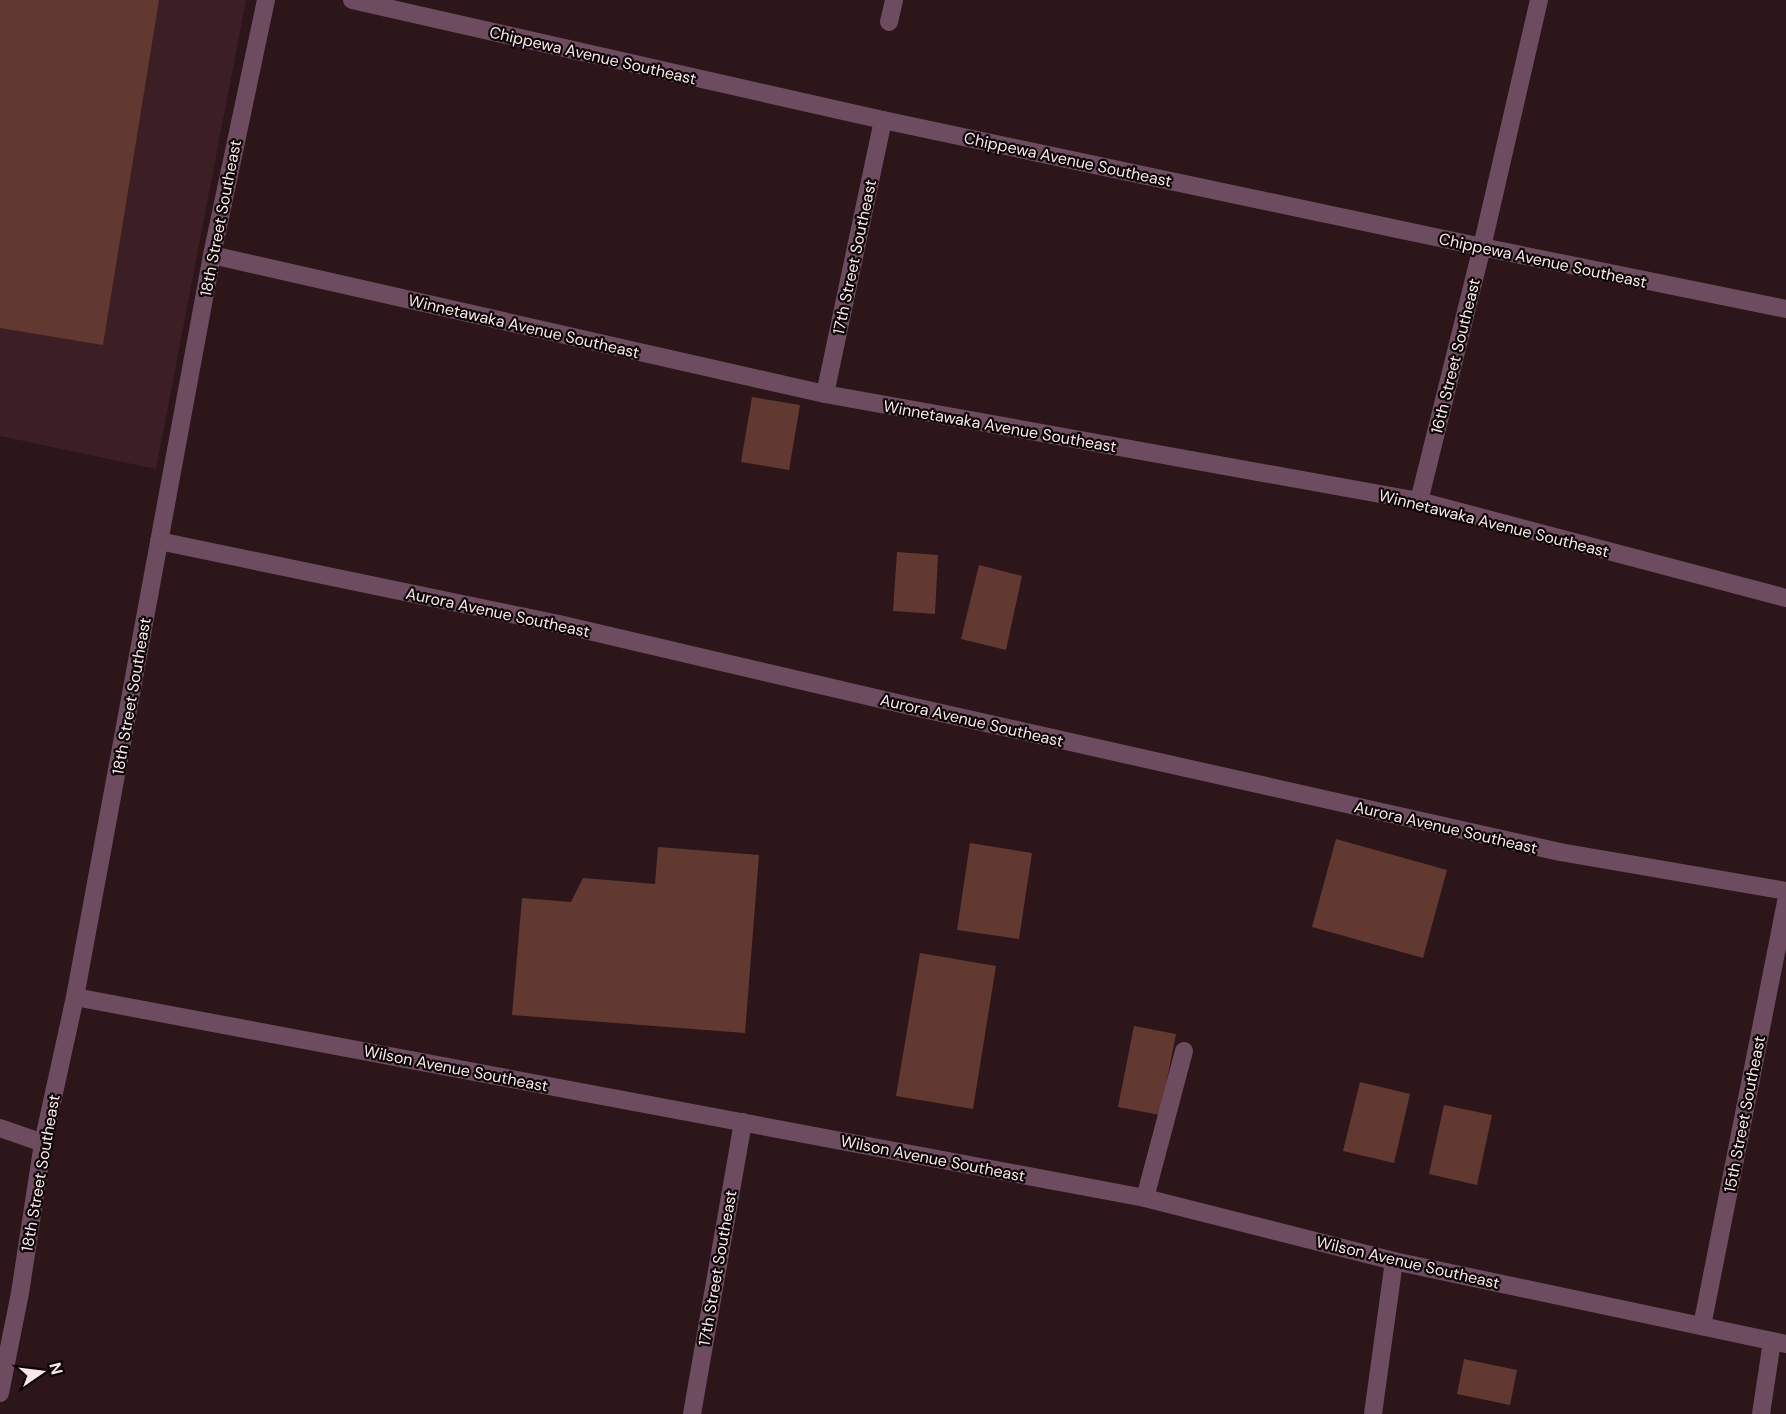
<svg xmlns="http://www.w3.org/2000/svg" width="1786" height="1414" font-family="'DM Sans',sans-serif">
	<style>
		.built { fill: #3b1f24 }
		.building { fill: #623930 }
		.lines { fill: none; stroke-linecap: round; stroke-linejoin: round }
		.minor { stroke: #6e4c60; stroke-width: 18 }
		.labels { text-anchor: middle; stroke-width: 4.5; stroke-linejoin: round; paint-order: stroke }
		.street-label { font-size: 16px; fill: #f8e8ea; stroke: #0e0506 }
	</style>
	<rect width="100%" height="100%" fill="#2c161a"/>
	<path class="built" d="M 0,0 L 246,0 L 156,469 L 0,436 Z"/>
	<g class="building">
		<path d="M 0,0 L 159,0 L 103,345 L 0,328 Z"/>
		<path d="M 752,397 L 800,405 L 789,470 L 741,462 Z"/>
		<path d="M 897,552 L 938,555 L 935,614 L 893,611 Z"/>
		<path d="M 979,565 L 1022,576 L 1006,650 L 961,639 Z"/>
		<path d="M 1336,839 L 1447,870 L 1423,958 L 1312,927 Z"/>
		<path d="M 970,843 L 1032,853 L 1019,939 L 957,930 Z"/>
		<path d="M 658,847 L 759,855 L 745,1033 L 512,1015 L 522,898 L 571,902 L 583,878 L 655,884 Z"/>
		<path d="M 920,953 L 996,966 L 973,1109 L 896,1096 Z"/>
		<path d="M 1134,1026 L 1176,1034 L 1160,1115 L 1118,1107 Z"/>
		<path d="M 1360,1082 L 1410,1094 L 1394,1163 L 1343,1151 Z"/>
		<path d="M 1444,1105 L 1492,1115 L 1477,1185 L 1429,1174 Z"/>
		<path d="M 1464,1359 L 1517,1370 L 1510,1405 L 1457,1394 Z"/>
	</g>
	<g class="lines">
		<g class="minor">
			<path d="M 352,0 L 883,120 L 1482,247 L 1786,309"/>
			<path d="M 889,22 L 894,0"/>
			<path d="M 212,255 L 825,394 L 1419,501 L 1786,598"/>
			<path d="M 825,394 L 883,120"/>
			<path d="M 1419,501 L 1482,247 L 1539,0"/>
			<path d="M 159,541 L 559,624 L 910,706 L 1560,852 L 1786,891"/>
			<path d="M 75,997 L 1145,1198 L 1394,1261 L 1786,1344"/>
			<path d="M 0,1128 L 43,1143"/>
			<path d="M 1145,1198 L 1184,1051"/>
			<path d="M 1702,1326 L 1786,902"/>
			<path d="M 0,1393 L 20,1293 L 43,1143 L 75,997 L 212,255 L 266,0"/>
			<path d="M 692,1414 L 743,1122"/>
			<path d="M 1373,1414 L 1394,1261"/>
			<path d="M 1761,1414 L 1772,1341"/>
		</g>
	</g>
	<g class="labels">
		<g class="street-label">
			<text transform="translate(593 55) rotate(13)" y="6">Chippewa Avenue Southeast</text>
			<text transform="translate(1068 159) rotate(12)" y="6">Chippewa Avenue Southeast</text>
			<text transform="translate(220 218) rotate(-79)" y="6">18th Street Southeast</text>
			<text transform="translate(854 257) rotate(-78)" y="6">17th Street Southeast</text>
			<text transform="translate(1543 260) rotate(12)" y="6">Chippewa Avenue Southeast</text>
			<text transform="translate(524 326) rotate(13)" y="6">Winnetawaka Avenue Southeast</text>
			<text transform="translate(1455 356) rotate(-76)" y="6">16th Street Southeast</text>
			<text transform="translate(1000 426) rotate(10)" y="6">Winnetawaka Avenue Southeast</text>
			<text transform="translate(1494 523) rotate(14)" y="6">Winnetawaka Avenue Southeast</text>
			<text transform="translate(498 612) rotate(12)" y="6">Aurora Avenue Southeast</text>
			<text transform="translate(131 696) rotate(-80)" y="6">18th Street Southeast</text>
			<text transform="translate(972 720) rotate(13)" y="6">Aurora Avenue Southeast</text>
			<text transform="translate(1446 827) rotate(13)" y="6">Aurora Avenue Southeast</text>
			<text transform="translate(456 1068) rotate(11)" y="6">Wilson Avenue Southeast</text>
			<text transform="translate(1744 1114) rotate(-79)" y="6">15th Street Southeast</text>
			<text transform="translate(933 1158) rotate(11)" y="6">Wilson Avenue Southeast</text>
			<text transform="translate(40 1173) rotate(-80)" y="6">18th Street Southeast</text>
			<text transform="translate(1408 1262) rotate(13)" y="6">Wilson Avenue Southeast</text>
			<text transform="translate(717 1268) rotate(-80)" y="6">17th Street Southeast</text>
		</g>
	</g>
	<g transform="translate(42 1372) rotate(76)" stroke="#0e0506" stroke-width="4.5" paint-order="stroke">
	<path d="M0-4.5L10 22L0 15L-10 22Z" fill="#f8e8ea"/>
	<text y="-9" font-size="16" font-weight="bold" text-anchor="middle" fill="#f8e8ea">N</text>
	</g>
</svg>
